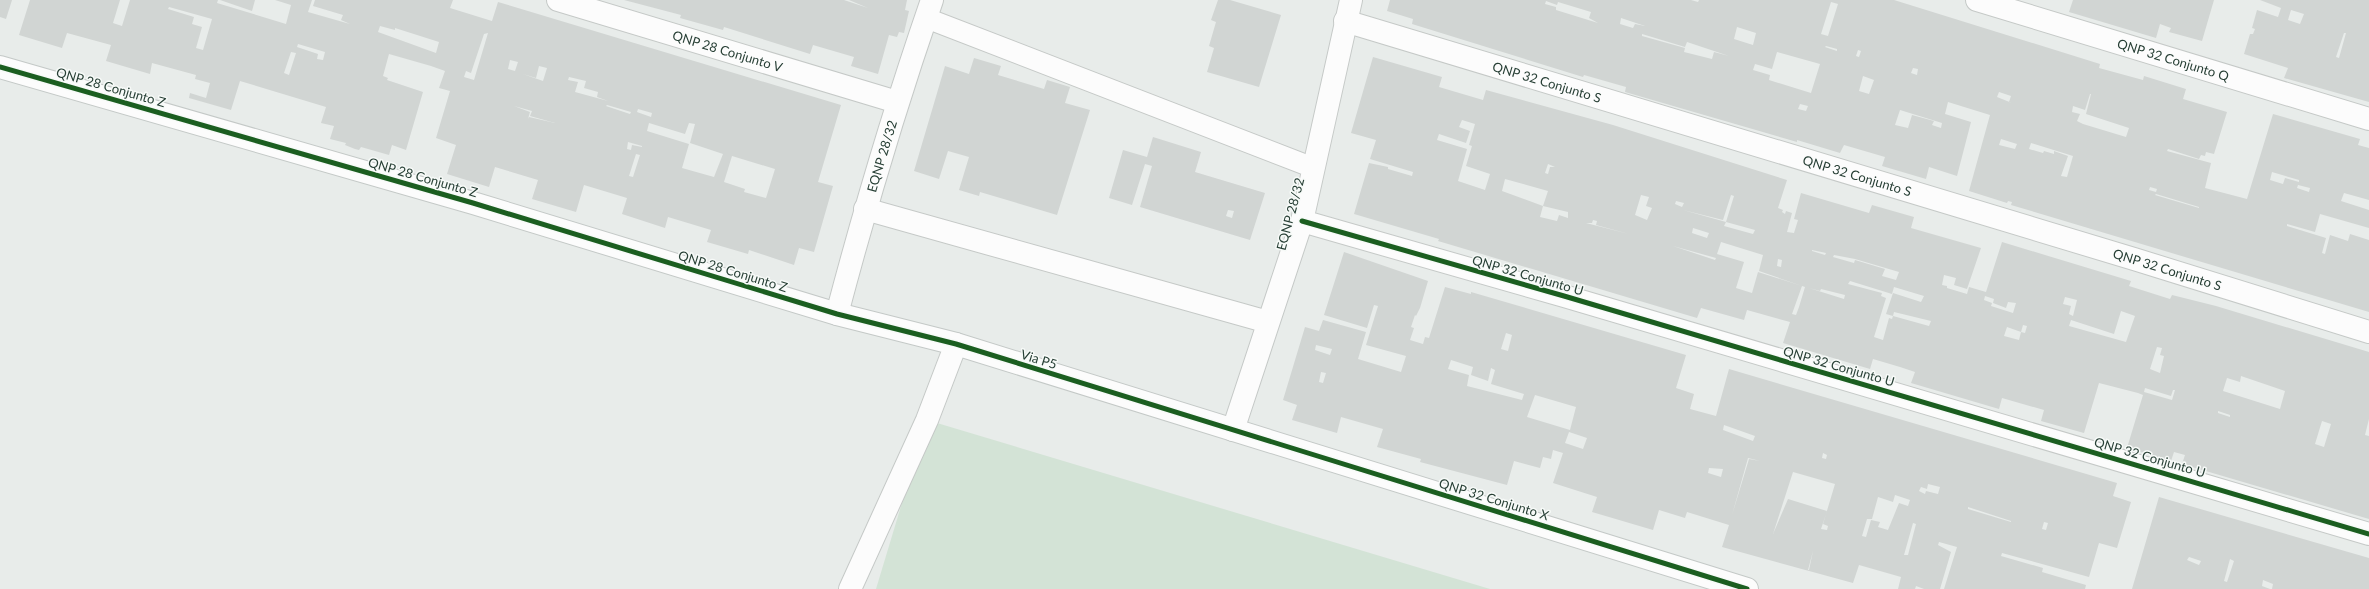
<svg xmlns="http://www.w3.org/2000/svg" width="2369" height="589" font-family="Lato,sans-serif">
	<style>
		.green { fill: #d3e3d6 }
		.building { fill: #d1d5d3; fill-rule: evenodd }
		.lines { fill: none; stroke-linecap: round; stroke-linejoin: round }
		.lane-casing { stroke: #c5c9c7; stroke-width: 22 }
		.street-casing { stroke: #c5c9c7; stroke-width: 24 }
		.secondary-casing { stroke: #c4c9c7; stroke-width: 24 }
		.lane { stroke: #fcfcfc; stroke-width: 20 }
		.street { stroke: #fcfcfc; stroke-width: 22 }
		.secondary { stroke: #fcfcfc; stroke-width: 22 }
		.cycleway-casing { stroke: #f7faf8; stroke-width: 8 }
		.cycleway { stroke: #1b5e20; stroke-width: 5 }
		.labels { text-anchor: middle; stroke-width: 3; stroke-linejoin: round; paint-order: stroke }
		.street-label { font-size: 13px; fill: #273f35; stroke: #f7faf8 }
	</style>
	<rect width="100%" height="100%" fill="#e8ecea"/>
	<path class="green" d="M 927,420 L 1490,589 L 876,589 Z"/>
	<g class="building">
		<path d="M 0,0 L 12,0 L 6,19 L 0,17 Z"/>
		<path d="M 30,0 L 120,0 L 113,23 L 122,26 L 130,0 L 218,0 L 217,3 L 286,24 L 291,5 L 275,0 L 312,0 L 308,12 L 350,24 L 341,20 L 343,15 L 313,6 L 315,0 L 453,0 L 450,8 L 492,21 L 498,2 L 841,105 L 818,182 L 833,186 L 814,252 L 799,248 L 794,265 L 749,250 L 748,254 L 707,242 L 711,230 L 668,217 L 665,228 L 622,214 L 627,198 L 584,185 L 576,212 L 532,199 L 538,180 L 495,167 L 489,187 L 447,174 L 456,145 L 436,138 L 450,91 L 439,88 L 445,71 L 431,66 L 389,54 L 383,76 L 388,78 L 387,80 L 423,92 L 406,150 L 392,145 L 389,155 L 361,147 L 359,150 L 355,149 L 345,145 L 346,143 L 330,139 L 334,126 L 321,123 L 326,107 L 240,81 L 231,110 L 189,98 L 190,93 L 206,98 L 210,83 L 195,79 L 196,75 L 152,63 L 150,74 L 106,61 L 111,45 L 67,33 L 62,48 L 19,35 ZM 169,7 L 212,19 L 203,50 L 196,48 L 202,27 L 192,24 L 194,17 L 168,9 ZM 380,26 L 395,30 L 395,28 L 439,42 L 436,53 L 378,32 ZM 488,33 L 474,80 L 464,77 L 466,71 L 471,73 L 484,34 ZM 298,44 L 325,52 L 323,60 L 317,59 L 318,54 L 297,47 ZM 291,52 L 296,53 L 289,75 L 284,73 ZM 510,60 L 518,62 L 515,71 L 508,69 ZM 539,66 L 547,68 L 543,81 L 523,74 L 536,78 ZM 569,77 L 586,81 L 584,88 L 598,92 L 597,97 L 608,101 L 575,92 L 578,82 L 568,80 ZM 607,105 L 631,112 L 630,114 L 606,106 ZM 514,106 L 532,111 L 530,116 L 555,123 L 529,117 L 528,119 L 530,112 ZM 638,109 L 652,113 L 651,117 L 637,112 ZM 649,123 L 685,134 L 689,123 L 695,124 L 690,143 L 723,154 L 714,177 L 682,168 L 689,144 L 647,131 ZM 628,142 L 642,146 L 642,147 L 632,145 L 631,150 L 627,149 ZM 636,154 L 640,155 L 633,177 L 629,176 ZM 732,156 L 775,169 L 766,198 L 744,192 L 745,189 L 724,182 Z"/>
		<path d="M 220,0 L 255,0 L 252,11 Z"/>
		<path d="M 624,0 L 844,0 L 868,8 L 849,0 L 907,0 L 905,10 L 909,11 L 904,33 L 899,32 L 897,37 L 889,35 L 878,74 L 851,66 L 854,57 L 813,45 L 810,54 L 724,27 L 723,30 L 680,18 L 681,15 Z"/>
		<path d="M 1218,0 L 1230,0 L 1281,15 L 1259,87 L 1207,72 L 1214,48 L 1209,46 L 1216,22 L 1211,20 Z"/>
		<path d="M 1390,0 L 1691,0 L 1698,2 L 1699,0 L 1894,0 L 2100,64 L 2099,68 L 2143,80 L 2144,76 L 2186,89 L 2183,99 L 2227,112 L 2214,154 L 2206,152 L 2205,156 L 2201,155 L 2199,159 L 2168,149 L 2167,151 L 2211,163 L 2205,188 L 2247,199 L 2273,114 L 2360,139 L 2358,145 L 2369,148 L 2369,200 L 2344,193 L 2341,201 L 2369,210 L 2369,228 L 2320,214 L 2315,232 L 2287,224 L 2287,226 L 2326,238 L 2322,253 L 2325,254 L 2330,235 L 2348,241 L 2350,234 L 2369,240 L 2369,312 L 2011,205 L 2012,202 L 2008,201 L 2007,203 L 1969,191 L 1990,115 L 1948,102 L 1945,114 L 1971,122 L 1957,176 L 1929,167 L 1926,179 L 1882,166 L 1885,157 L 1844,145 L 1840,153 L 1797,140 L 1797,142 L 1625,92 L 1626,87 L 1584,75 L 1583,77 L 1412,24 L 1413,19 L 1387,11 ZM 1546,1 L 1557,5 L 1558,2 L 1591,12 L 1589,18 L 1598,23 L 1556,10 L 1556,7 L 1545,4 ZM 1831,2 L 1838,4 L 1828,36 L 1821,34 ZM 1621,18 L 1645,26 L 1635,24 L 1633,28 L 1620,24 ZM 1737,27 L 1756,33 L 1753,45 L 1734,39 ZM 1642,34 L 1685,47 L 1687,42 L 1729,56 L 1714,52 L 1712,59 L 1684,52 L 1685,48 L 1642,36 ZM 1826,46 L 1837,49 L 1837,51 L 1825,47 ZM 1858,50 L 1861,51 L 1859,57 L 1856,56 ZM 1777,52 L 1820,64 L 1811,93 L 1769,80 L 1770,75 L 1753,70 L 1755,64 L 1772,69 ZM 1913,68 L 1918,69 L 1917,75 L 1911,73 ZM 1863,76 L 1874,80 L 1869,94 L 1859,91 ZM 1999,92 L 2011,96 L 2009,102 L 2012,103 L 1997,97 ZM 2090,94 L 2091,94 L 2086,114 L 2129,128 L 2126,137 L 2083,124 L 2077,121 L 2080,114 L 2072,112 L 2073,106 L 2085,110 ZM 1800,104 L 1808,106 L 1806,111 L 1798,109 ZM 1900,110 L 1942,123 L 1941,128 L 1932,125 L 1934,121 L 1912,115 L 1908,128 L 1895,125 ZM 2001,139 L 2017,144 L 2015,149 L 1999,145 ZM 2031,143 L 2073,156 L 2067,177 L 2061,176 L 2068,156 L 2054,151 L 2054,154 L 2044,151 L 2043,153 L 2029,149 ZM 2272,172 L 2299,180 L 2299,182 L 2285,178 L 2283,184 L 2270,180 ZM 2298,185 L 2310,188 L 2309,192 L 2297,188 ZM 2150,187 L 2157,189 L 2156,192 L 2149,190 ZM 2156,194 L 2199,207 L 2199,208 L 2155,195 Z"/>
		<path d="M 2073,0 L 2214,0 L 2202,41 L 2169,32 L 2171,28 L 2160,24 L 2156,38 L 2069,12 Z"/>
		<path d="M 2260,0 L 2369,0 L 2369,102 L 2284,78 L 2288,68 L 2244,54 L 2250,34 L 2253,34 L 2255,29 L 2252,28 L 2257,10 L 2278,17 L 2281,8 ZM 2291,10 L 2304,14 L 2300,24 L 2288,20 ZM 2344,33 L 2346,33 L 2339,58 L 2336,57 Z"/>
		<path d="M 1373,57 L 1442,77 L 1439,87 L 1483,100 L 1486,90 L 1613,125 L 1787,180 L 1778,208 L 1783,210 L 1782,212 L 1785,214 L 1786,211 L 1792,213 L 1787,232 L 1794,233 L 1798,220 L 1794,219 L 1801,193 L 1869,213 L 1872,205 L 1914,217 L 1911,228 L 1981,248 L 1967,289 L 1954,285 L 1956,278 L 1944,275 L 1942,285 L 1947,286 L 1947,288 L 1967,294 L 1969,287 L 1986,292 L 2002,242 L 2131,281 L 2129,286 L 2170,299 L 2172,295 L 2216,306 L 2369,352 L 2369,419 L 2365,435 L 2369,436 L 2369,519 L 2182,464 L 2185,455 L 2174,452 L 2171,461 L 2127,448 L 2143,395 L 2138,393 L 2099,383 L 2084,433 L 2041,421 L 2044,410 L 2002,398 L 1999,409 L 1911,383 L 1915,372 L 1900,367 L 1873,359 L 1870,369 L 1783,343 L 1790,322 L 1747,310 L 1744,320 L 1701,308 L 1697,318 L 1438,241 L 1439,239 L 1354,214 L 1369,163 L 1388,167 L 1388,169 L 1412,176 L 1413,172 L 1370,159 L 1376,140 L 1351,133 ZM 1462,120 L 1475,124 L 1469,145 L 1472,146 L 1466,166 L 1490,174 L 1485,190 L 1458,181 L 1467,149 L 1437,140 L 1439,134 L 1466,143 L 1470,131 L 1459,127 ZM 1548,164 L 1555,167 L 1550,167 L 1548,174 L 1545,173 ZM 1505,179 L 1548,191 L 1543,206 L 1568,212 L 1568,218 L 1559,215 L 1557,221 L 1540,217 L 1543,206 L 1502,191 ZM 1641,195 L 1649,197 L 1646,206 L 1652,208 L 1647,220 L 1635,215 ZM 1731,195 L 1734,196 L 1726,222 L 1755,230 L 1753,234 L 1724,226 L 1726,222 L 1683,210 L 1723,220 ZM 1676,201 L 1684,203 L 1682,207 L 1675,204 ZM 1593,220 L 1597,221 L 1596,225 L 1629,234 L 1586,223 L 1592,223 ZM 1693,228 L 1709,233 L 1707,238 L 1692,233 ZM 1721,242 L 1763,255 L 1759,271 L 1802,286 L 1758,272 L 1752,293 L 1736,288 L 1744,262 L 1717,254 ZM 1673,246 L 1716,258 L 1715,260 ZM 1812,250 L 1826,253 L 1825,255 L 1812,251 ZM 1834,255 L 1855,259 L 1899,272 L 1896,280 L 1882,276 L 1885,269 L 1855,260 L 1854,263 L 1833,257 ZM 1778,259 L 1782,260 L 1781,267 L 1777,266 ZM 1850,281 L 1892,294 L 1894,287 L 1924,296 L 1921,302 L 1893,293 L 1886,314 L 1893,316 L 1894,312 L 1931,321 L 1929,326 L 1893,316 L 1892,319 L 1889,318 L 1883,340 L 1874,337 L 1886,298 L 1881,296 L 1882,293 L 1848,284 ZM 1802,286 L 1805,287 L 1799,307 L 1796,315 L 1792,314 ZM 1809,288 L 1820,291 L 1821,289 L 1845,295 L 1844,299 ZM 1985,296 L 1994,299 L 1993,303 L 2006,308 L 2008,302 L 2016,303 L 2013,313 L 1991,306 L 1992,303 L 1984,300 ZM 2065,297 L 2077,300 L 2073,316 L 2069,314 L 2071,306 L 2063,304 ZM 2121,311 L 2135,316 L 2126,342 L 2069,326 L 2071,320 L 2114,334 ZM 2023,325 L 2027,326 L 2025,333 L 2021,332 L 2019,340 L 2004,336 L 2007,327 L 2021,332 ZM 2157,347 L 2162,348 L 2160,355 L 2164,356 L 2160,373 L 2150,369 ZM 2241,376 L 2285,391 L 2280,409 L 2223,391 L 2227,378 L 2240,382 ZM 2145,388 L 2171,396 L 2173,390 L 2175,390 L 2172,400 L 2144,392 ZM 2218,411 L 2230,415 L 2230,417 L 2218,413 ZM 2322,421 L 2331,424 L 2324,447 L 2315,444 Z"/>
		<path d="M 974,58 L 1001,66 L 998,75 L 1044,89 L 1047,80 L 1070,87 L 1065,103 L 1090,110 L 1057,215 L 980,192 L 979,196 L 959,190 L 969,157 L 948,151 L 939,179 L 914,171 L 945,66 L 969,74 Z"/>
		<path d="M 1153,137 L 1201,152 L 1195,172 L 1265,193 L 1250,240 L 1140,207 L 1152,166 L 1145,164 L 1132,205 L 1109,198 L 1123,150 L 1147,157 ZM 1228,210 L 1234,211 L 1232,218 L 1226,216 Z"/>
		<path d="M 1344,252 L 1428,281 L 1420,308 L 1416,316 L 1415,315 L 1411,327 L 1414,328 L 1410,340 L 1423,344 L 1425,337 L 1429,338 L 1445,287 L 1471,294 L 1471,292 L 1686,355 L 1676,388 L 1694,394 L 1690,409 L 1716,416 L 1729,369 L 2117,483 L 2113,496 L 2131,502 L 2117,548 L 2099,543 L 2089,577 L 2002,553 L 2001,556 L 2043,568 L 2042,572 L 2086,585 L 2085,589 L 1944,589 L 1957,547 L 1939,542 L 1938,545 L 1951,552 L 1940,589 L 1924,589 L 1916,586 L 1915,589 L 1898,589 L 1901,577 L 1859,565 L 1853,583 L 1722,547 L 1729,525 L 1687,512 L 1685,518 L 1659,510 L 1653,530 L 1592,512 L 1597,497 L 1553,483 L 1563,453 L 1553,450 L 1551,459 L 1543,457 L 1540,468 L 1514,461 L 1507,485 L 1420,462 L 1421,459 L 1377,447 L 1383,429 L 1341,417 L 1337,433 L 1292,420 L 1297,405 L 1283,400 L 1305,327 L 1319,331 L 1323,320 L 1366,332 L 1358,359 L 1401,372 L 1406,356 L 1366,345 L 1378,306 L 1374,305 L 1367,328 L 1324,315 ZM 1506,333 L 1512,335 L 1508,351 L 1501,349 ZM 1316,345 L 1332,349 L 1330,355 L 1315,350 ZM 1451,360 L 1473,367 L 1471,375 L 1488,381 L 1491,368 L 1495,370 L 1491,384 L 1524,394 L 1522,400 L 1467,386 L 1469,375 L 1448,369 ZM 1321,372 L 1326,373 L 1323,383 L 1319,382 ZM 1535,395 L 1576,407 L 1570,430 L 1527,417 ZM 1724,425 L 1755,436 L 1753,441 L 1723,430 ZM 1569,432 L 1587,438 L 1583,449 L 1565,443 ZM 1823,453 L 1827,455 L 1826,459 L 1822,458 ZM 1748,458 L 1760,461 L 1749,459 L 1732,515 ZM 1709,468 L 1723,469 L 1721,477 L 1708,473 ZM 1793,472 L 1835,484 L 1823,524 L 1828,526 L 1827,530 L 1821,529 L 1827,511 L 1788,499 L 1773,534 ZM 1928,484 L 1940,487 L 1938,494 L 1926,491 L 1925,494 L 1919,491 L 1921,487 L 1927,489 ZM 1895,495 L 1910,500 L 1908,506 L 1899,503 L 1888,530 L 1878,527 L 1880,522 L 1871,520 L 1866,537 L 1862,536 L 1867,519 L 1872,519 L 1878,497 L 1893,502 ZM 1968,507 L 2011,521 L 2011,522 L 1968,509 ZM 2044,522 L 2048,523 L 2046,530 L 2042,529 ZM 1913,523 L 1916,524 L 1908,555 L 1904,555 ZM 1813,551 L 1809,570 L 1808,570 Z"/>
		<path d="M 2159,497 L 2369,558 L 2369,589 L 2272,589 L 2273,584 L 2263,580 L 2262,586 L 2270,589 L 2132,589 ZM 2189,557 L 2201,561 L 2199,565 L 2187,560 ZM 2230,559 L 2234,561 L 2227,582 L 2224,581 Z"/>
	</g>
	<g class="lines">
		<g class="lane-casing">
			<path id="lane" d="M 926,18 L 1314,168"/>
		</g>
		<g class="street-casing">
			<g id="street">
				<path id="s1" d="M 558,0 L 897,102"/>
				<path id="s2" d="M 1977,0 L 2369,119"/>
				<path id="s3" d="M 1345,21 L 2134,259 L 2369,332"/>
				<path d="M 865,209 L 1268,322"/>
				<path d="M 1302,221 L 1564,296 L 2369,534"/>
				<path id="s4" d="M 837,314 C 865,208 896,104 932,0"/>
				<path d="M 1233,430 L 1302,221 L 1351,0"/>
				<path d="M 850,589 L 927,420 L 956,344"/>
			</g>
		</g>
		<g class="secondary-casing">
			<path id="secondary" d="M 0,67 L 473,203 L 837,314 L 956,344 L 1747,589"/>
		</g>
		<use href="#lane" class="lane"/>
		<use href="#street" class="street"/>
		<use href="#secondary" class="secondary"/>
		<g class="cycleway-casing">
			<g id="cycleway">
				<path d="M 0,67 L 473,203 L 837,314 L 956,344 L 1747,589"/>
				<path d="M 1302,221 L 1564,296 L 2369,534"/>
			</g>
		</g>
		<use href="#cycleway" class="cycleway"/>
	</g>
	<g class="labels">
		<g class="street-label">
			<text dy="5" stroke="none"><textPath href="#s1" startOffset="177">QNP 28 Conjunto V</textPath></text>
			<text dy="5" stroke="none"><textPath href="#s2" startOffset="205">QNP 32 Conjunto Q</textPath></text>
			<text dy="5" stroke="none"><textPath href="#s3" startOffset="211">QNP 32 Conjunto S</textPath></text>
			<text transform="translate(111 87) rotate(16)" y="5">QNP 28 Conjunto Z</text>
			<text dy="5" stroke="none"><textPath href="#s4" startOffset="164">EQNP 28/32</textPath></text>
			<text dy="5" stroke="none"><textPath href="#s3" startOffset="535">QNP 32 Conjunto S</textPath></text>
			<text transform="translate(423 177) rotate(16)" y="5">QNP 28 Conjunto Z</text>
			<text transform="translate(1290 214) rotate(-75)" y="5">EQNP 28/32</text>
			<text dy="5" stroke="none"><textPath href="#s3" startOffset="859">QNP 32 Conjunto S</textPath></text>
			<text transform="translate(733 271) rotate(17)" y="5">QNP 28 Conjunto Z</text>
			<text transform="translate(1528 275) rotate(16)" y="5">QNP 32 Conjunto U</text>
			<text transform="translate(1039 359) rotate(17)" y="5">Via P5</text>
			<text transform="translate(1839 366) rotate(16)" y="5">QNP 32 Conjunto U</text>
			<text transform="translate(2150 457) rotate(16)" y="5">QNP 32 Conjunto U</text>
			<text transform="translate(1494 499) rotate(17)" y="5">QNP 32 Conjunto X</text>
		</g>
	</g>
</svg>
